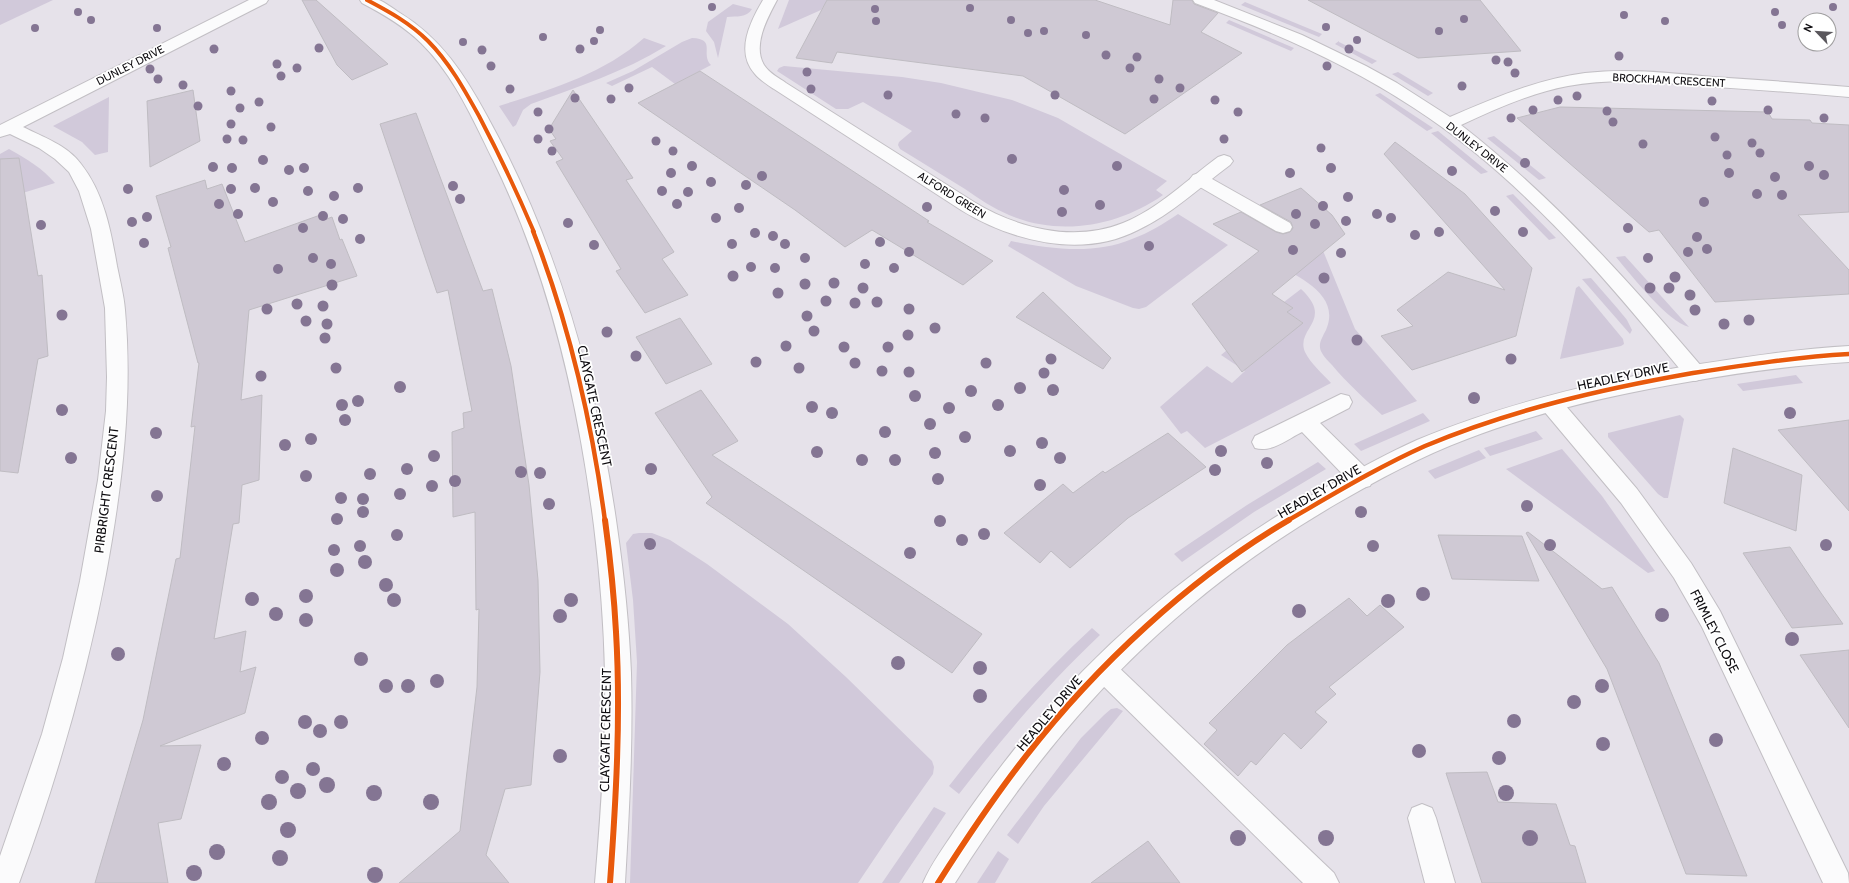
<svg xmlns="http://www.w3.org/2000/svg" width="1849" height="883" font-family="Cabin,sans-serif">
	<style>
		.green { fill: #d1c9da }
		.building { fill: #cfc9d4; stroke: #bfbcc2 }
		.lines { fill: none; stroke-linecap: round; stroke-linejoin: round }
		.lane-casing { stroke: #c2bfc4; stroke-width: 2 }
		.street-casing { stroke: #c2bfc4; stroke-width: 2 }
		.secondary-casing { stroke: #c2bfc4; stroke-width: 2 }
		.lane { fill: #fbfbfc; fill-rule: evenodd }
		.street { fill: #fbfbfc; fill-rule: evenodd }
		.secondary { fill: #fbfbfc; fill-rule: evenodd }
		.cycleway-far2-casing { stroke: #fff; stroke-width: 6 }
		.cycleway-far1-casing { stroke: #fff; stroke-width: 7 }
		.cycleway-casing { stroke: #fff; stroke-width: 8 }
		.cycleway-far2 { stroke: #e8590c; stroke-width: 4 }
		.cycleway-far1 { stroke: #e8590c; stroke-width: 4.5 }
		.cycleway { stroke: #e8590c; stroke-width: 6 }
		.tree { fill: #847593 }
		.labels { text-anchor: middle; stroke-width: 3.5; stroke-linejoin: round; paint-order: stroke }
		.far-street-label { font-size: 11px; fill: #0e0c10; stroke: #fff }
		.street-label { font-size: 13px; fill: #0e0c10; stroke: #fff }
	</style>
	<rect width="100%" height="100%" fill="#e6e2ea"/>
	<g class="green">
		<path d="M 0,0 L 53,0 L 0,25 Z"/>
		<path d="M 789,0 L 826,0 L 827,1 L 821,10 L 778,29 Z"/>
		<path d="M 1245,2 L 1322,34 L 1319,37 L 1241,5 Z"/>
		<path d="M 733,4 L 752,9 C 746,18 737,16 727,17 L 718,58 L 714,42 L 706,31 L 708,22 Z"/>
		<path d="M 1229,20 L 1294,48 L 1291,51 L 1226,23 Z"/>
		<path d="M 644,38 L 666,46 C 624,72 577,87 531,104 L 523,110 L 516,125 L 513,127 L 499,106 C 551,89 602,75 644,38 Z"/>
		<path d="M 692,38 C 717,39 700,54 711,65 L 675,84 L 652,67 L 612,86 L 606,83 L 633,71 L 682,42 Z"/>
		<path d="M 1339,41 L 1339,42 L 1377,61 L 1372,64 L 1335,44 Z"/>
		<path d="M 784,66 L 902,77 L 941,83 L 1012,100 L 1058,118 L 1167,181 L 1156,190 L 1163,195 C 1119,226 1060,237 1009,215 C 993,208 979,199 965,189 C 943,176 922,162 900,149 L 898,145 L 899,142 L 912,131 L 863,102 L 848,109 L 836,109 L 777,71 L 779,68 Z"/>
		<path d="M 1398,72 L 1433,93 L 1428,96 L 1392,74 Z"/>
		<path d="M 1380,93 L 1433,128 L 1427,131 L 1375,95 Z"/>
		<path d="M 109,97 L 108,152 L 95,155 L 82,142 L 53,126 Z"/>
		<path d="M 1438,131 L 1488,172 L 1481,174 L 1431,133 Z"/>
		<path d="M 1494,136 L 1546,178 L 1539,180 L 1487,138 Z"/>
		<path d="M 9,149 C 27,159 42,168 55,183 L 0,200 L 0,154 Z"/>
		<path d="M 1513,194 L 1556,238 L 1549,240 L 1506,196 Z"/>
		<path d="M 1178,214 L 1228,245 L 1146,307 L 1139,309 L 1133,308 L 1076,286 L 1008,246 L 1011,241 C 1050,249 1094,255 1132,239 C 1149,233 1163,224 1178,214 Z"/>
		<path d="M 1304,216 L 1315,231 L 1355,329 L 1417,401 L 1382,415 C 1365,399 1347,383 1332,365 C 1328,361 1324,357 1322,353 C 1317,345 1322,338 1326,330 C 1342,293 1295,276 1269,260 L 1277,238 Z"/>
		<path d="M 1625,256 L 1689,327 C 1668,322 1631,275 1616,257 Z"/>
		<path d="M 1591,278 L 1618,309 L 1627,320 L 1632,330 L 1630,334 L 1582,279 Z"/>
		<path d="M 1579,286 L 1623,339 L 1624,344 L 1621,346 L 1560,359 L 1576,288 Z"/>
		<path d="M 1301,289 C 1335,321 1295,328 1305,352 C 1310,363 1323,374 1331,383 L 1205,448 L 1187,431 L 1181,434 L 1160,407 L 1207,366 L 1232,383 L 1245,371 L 1221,355 L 1266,318 L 1290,333 L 1302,322 L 1287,312 L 1293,308 L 1284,302 Z"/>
		<path d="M 1796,375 L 1803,383 L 1743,391 L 1737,384 Z"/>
		<path d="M 1423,413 L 1430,421 L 1361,451 L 1354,444 Z"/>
		<path d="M 1680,415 L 1684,419 L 1668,498 L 1664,498 L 1658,494 L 1608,437 L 1608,433 Z"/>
		<path d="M 1536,431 L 1543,439 L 1490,456 L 1484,448 Z"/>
		<path d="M 1562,449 L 1602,496 L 1655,571 L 1648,573 L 1506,469 Z"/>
		<path d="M 1479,450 L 1486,458 L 1435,479 L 1428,471 Z"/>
		<path d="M 1318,462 L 1326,469 L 1254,512 L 1182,562 L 1174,554 L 1247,505 Z"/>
		<path d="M 639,533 L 652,533 L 670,540 L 707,564 L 788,624 L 846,677 L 932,761 L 934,767 L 933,774 L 897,825 L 858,883 L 630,883 L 637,662 L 633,600 L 626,543 L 633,534 Z"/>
		<path d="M 1092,628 L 1100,635 C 1048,684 1003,737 959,794 L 949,786 C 993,729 1039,677 1092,628 Z"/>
		<path d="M 1117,708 L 1123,711 L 1044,806 L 1018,844 L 1007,835 L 1081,738 L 1104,715 L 1111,709 Z"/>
		<path d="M 934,807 L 946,813 L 899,883 L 882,883 Z"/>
		<path d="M 998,851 L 1009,859 L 995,883 L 977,883 Z"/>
	</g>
	<g class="building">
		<path d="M 302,0 L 316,0 L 388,64 L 352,80 L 337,65 Z"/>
		<path d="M 827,0 L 1095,0 L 1170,25 L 1173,0 L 1192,0 L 1194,4 L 1218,13 L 1201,32 L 1242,53 L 1125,134 L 1023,76 L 837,52 L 832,63 L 796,58 Z"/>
		<path d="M 1308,0 L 1480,0 L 1521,51 L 1418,58 Z"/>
		<path d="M 700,71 L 929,221 L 927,222 L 993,261 L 963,285 L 872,230 L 845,247 L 795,210 L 638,103 Z"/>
		<path d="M 193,90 L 200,141 L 150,167 L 147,101 Z"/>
		<path d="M 573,90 L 633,178 L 626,180 L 674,252 L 662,259 L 688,295 L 645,313 L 616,271 L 621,269 L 556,162 L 563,159 L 550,141 L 556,139 L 549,129 Z"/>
		<path d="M 1560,107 L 1768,112 L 1772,119 L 1810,120 L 1812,123 L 1849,125 L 1849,212 L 1798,215 L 1849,270 L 1849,294 L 1715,302 L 1659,230 L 1649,232 L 1517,118 Z"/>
		<path d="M 416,113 L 483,291 L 492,289 L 511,366 L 529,485 L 538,580 L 540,672 L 531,785 L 505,789 L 486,855 L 509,883 L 399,883 L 460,831 L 477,687 L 479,609 L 476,610 L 475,512 L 453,517 L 452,432 L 464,428 L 463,413 L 472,411 L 448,290 L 437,293 L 380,124 Z"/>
		<path d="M 1395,142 L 1465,194 L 1532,268 L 1516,336 L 1412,370 L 1381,336 L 1413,326 L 1397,310 L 1448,272 L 1505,290 L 1384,154 Z"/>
		<path d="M 19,158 L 38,276 L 42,275 L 48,356 L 38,359 L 18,473 L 0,471 L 0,159 Z"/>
		<path d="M 205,180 L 207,189 L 222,184 L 245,242 L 323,214 L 324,220 L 332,217 L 340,240 L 342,239 L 357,276 L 249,310 L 241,400 L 262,395 L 259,480 L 242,485 L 239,523 L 233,524 L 214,639 L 246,631 L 240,672 L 256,667 L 245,713 L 160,746 L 201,745 L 181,819 L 158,823 L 168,883 L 95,883 L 143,720 L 176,559 L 180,558 L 195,426 L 191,427 L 199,363 L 198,363 L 183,306 L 168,248 L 171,247 L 156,196 Z"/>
		<path d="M 1301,188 L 1332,215 L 1345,234 L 1272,294 L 1293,308 L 1287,312 L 1303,323 L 1242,372 L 1192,304 L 1259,251 L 1213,224 L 1241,212 L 1276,232 L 1283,234 L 1290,232 L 1293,228 L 1291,222 L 1260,205 Z"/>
		<path d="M 1043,292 L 1111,358 L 1103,369 L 1016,317 Z"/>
		<path d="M 680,318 L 712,364 L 666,384 L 636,337 Z"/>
		<path d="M 701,390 L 738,441 L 712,455 L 982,634 L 952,673 L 706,503 L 712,497 L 655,413 Z"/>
		<path d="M 1849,420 L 1849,511 L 1778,430 Z"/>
		<path d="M 1168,433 L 1206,467 L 1128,518 L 1070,568 L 1051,551 L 1040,563 L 1004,533 L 1063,484 L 1073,493 L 1103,471 L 1105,473 Z"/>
		<path d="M 1733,448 L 1802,475 L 1796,531 L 1724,503 Z"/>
		<path d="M 1528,532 L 1602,589 L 1612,587 L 1659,663 L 1747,876 L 1686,874 L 1607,669 L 1526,533 Z"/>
		<path d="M 1438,535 L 1522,536 L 1539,581 L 1452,579 Z"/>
		<path d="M 1790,547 L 1821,593 L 1843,624 L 1792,628 L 1743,553 Z"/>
		<path d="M 1349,598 L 1367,616 L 1380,605 L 1404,627 L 1329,687 L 1336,694 L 1315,712 L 1327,722 L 1301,749 L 1284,733 L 1256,765 L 1251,761 L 1238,776 L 1204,744 L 1217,730 L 1209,723 L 1287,645 Z"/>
		<path d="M 1849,650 L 1849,728 L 1800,655 Z"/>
		<path d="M 1487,772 L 1498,802 L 1556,804 L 1570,845 L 1575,846 L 1586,883 L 1482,883 L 1446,773 Z"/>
		<path d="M 1148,841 L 1180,883 L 1091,883 Z"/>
	</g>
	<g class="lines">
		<g class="lane-casing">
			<g id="lane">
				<path d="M 1199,173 L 1205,175 L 1290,223 L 1292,227 L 1290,231 L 1283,233 L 1276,231 L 1193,183 L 1190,179 L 1193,175 Z"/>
				<path d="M 1341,394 L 1349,396 L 1352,402 L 1349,408 L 1320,423 L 1370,472 L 1373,479 L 1370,486 L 1362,488 L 1354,486 L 1302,432 C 1288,439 1271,453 1255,448 L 1252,442 L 1255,436 Z"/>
				<path d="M 1103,657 L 1112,661 L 1334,873 L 1339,883 L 1303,883 L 1094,677 L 1090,669 L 1094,661 Z"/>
				<path d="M 1422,804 L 1432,808 L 1436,818 L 1455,883 L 1425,883 L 1408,818 L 1412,808 Z"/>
			</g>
		</g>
		<g class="street-casing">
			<g id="street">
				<path d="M 249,0 L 268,0 L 266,3 L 23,127 C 43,137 67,145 81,164 C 104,193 111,231 117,266 C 120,281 124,296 125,310 C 133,399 122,487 106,574 C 86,679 56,782 19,883 L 0,883 L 0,856 L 42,734 L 63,658 L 80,581 L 98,480 L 106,411 L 107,377 L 105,308 L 91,229 L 79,191 L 69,172 L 55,159 L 39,148 L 10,134 L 0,137 L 0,125 Z"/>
				<path d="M 360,0 C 365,0 373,0 379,0 C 386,3 394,9 400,13 C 441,38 465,75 487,116 C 558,244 597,383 617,527 C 624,576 629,624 631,673 C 633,743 629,813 625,883 L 595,883 C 601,813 606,743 605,673 C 604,624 600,575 594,526 C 578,400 549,274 493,160 C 473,120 454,75 421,43 C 404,26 383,14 362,3 Z"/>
				<path d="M 763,0 L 777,0 C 768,17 752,45 764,65 C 769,73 779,78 786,83 L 974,202 C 1017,228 1073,243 1123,223 C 1158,209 1188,179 1218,157 L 1224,155 L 1230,157 L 1233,161 L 1230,165 C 1200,187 1172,214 1138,230 C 1082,259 1011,241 961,210 L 774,89 C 768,85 760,80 755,74 C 735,52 750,22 763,0 Z"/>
				<path d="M 1193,0 L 1214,0 L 1302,35 L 1366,66 L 1397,83 L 1450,117 C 1494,98 1538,79 1585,73 C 1628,68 1670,73 1713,77 C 1758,80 1804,83 1849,87 L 1849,97 C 1805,93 1760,90 1716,87 C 1667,83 1617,77 1568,86 C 1531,93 1495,109 1461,125 C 1552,196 1628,280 1702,367 L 1705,373 L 1702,379 L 1695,381 L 1688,379 C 1607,280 1522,178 1414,108 C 1346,63 1271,31 1195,3 Z"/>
				<path d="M 1551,396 L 1559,398 L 1637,489 L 1691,563 L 1720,611 L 1848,873 L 1849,883 L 1823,883 L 1702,627 L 1674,578 L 1621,503 L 1543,410 L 1540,404 L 1543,398 Z"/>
			</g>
		</g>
		<g class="secondary-casing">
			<path id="secondary" d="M 1849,346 L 1849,362 C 1796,365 1745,372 1693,381 C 1616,394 1540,411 1467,439 C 1421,456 1378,480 1336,504 C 1171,600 1056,722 955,883 L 923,883 C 931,864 944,847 955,830 C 978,796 1003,763 1029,731 C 1114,628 1220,545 1337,481 C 1363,467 1390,452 1417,440 C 1505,403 1599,381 1693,365 C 1745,357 1797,349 1849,346 Z"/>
		</g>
		<use href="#lane" class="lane"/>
		<use href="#street" class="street"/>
		<use href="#secondary" class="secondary"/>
		<g class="cycleway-far2-casing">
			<path id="cycleway-far2" d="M 367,0 C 388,11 410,23 428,41 C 449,62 464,89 479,116 C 499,154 517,192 534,232"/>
		</g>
		<g class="cycleway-far1-casing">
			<g id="cycleway-far1">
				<path d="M 533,231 C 569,324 592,422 605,521"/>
				<path d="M 1287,521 C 1332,495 1378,467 1425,446 C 1511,410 1602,389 1693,373 C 1745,365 1797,357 1849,354"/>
			</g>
		</g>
		<g class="cycleway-casing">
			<g id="cycleway">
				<path d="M 605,520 C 610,557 614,594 616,632 C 621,715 616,799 610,883"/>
				<path d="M 938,883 C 966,839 994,797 1026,756 C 1096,666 1190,578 1289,520"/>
			</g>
		</g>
		<use href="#cycleway-far2" class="cycleway-far2"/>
		<use href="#cycleway-far1" class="cycleway-far1"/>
		<use href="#cycleway" class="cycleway"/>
	</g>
	<g class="tree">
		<circle cx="712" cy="7" r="4"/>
		<circle cx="1833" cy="7" r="4"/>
		<circle cx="970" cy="8" r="4"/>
		<circle cx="875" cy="9" r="4"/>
		<circle cx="78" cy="12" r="4"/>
		<circle cx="1775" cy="12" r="4"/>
		<circle cx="1624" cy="15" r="4"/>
		<circle cx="1464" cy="19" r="4"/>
		<circle cx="91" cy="20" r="4"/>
		<circle cx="1011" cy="20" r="4"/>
		<circle cx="876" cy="21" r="4"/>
		<circle cx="1665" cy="21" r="4"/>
		<circle cx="1782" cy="25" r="4"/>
		<circle cx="1326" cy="27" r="4"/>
		<circle cx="35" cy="28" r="4"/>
		<circle cx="157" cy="28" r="4"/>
		<circle cx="600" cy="30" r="4"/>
		<circle cx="1044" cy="31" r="4"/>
		<circle cx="1439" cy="31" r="4"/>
		<circle cx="1028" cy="33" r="4"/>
		<circle cx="1086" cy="35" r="4"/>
		<circle cx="543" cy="37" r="4"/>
		<circle cx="1357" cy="40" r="4"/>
		<circle cx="594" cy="41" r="4"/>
		<circle cx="463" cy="42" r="4"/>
		<circle cx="319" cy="48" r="4.5"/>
		<circle cx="214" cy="49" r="4.5"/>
		<circle cx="580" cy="49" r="4.5"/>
		<circle cx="1349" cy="49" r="4.5"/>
		<circle cx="482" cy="50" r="4.5"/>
		<circle cx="1106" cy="55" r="4.5"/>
		<circle cx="1619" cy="56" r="4.5"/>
		<circle cx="1137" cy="57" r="4.5"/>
		<circle cx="1496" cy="60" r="4.5"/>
		<circle cx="1508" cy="62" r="4.5"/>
		<circle cx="277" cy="64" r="4.5"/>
		<circle cx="491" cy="66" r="4.5"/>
		<circle cx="1327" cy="66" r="4.5"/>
		<circle cx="297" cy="68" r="4.5"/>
		<circle cx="1130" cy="68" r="4.5"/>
		<circle cx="150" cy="69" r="4.5"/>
		<circle cx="807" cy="72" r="4.5"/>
		<circle cx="1515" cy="73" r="4.5"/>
		<circle cx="281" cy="76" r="4.5"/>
		<circle cx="158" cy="79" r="4.5"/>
		<circle cx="1159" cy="79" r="4.5"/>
		<circle cx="183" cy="85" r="4.5"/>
		<circle cx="1462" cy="86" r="4.5"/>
		<circle cx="629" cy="88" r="4.5"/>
		<circle cx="1180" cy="88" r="4.5"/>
		<circle cx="510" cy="89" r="4.5"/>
		<circle cx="811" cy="89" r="4.5"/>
		<circle cx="231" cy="91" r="4.5"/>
		<circle cx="888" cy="95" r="4.5"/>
		<circle cx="1055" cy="95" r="4.5"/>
		<circle cx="1577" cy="96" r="4.5"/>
		<circle cx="575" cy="98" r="4.5"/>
		<circle cx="611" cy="99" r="4.5"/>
		<circle cx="1154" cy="99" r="4.5"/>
		<circle cx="1215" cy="100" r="4.5"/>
		<circle cx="1558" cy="100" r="4.5"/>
		<circle cx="1712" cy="101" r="4.5"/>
		<circle cx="259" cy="102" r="4.5"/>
		<circle cx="198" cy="106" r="4.5"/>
		<circle cx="240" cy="108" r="4.5"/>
		<circle cx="1533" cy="110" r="4.5"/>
		<circle cx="1768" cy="110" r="4.5"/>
		<circle cx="1607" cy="111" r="4.5"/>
		<circle cx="538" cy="112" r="4.5"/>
		<circle cx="1238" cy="112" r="4.5"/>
		<circle cx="956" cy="114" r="4.5"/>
		<circle cx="985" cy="118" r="4.5"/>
		<circle cx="1511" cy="118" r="4.5"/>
		<circle cx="1824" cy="118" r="4.5"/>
		<circle cx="1613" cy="122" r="4.5"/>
		<circle cx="231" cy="124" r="4.5"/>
		<circle cx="271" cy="127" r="4.5"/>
		<circle cx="549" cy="129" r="4.5"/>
		<circle cx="1715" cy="137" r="4.5"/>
		<circle cx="227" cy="139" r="4.5"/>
		<circle cx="538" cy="139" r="4.5"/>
		<circle cx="1224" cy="139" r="4.5"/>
		<circle cx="243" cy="140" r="4.5"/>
		<circle cx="656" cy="141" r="4.5"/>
		<circle cx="1752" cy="143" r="4.5"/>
		<circle cx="1643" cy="144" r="4.5"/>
		<circle cx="1321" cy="148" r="4.5"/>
		<circle cx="552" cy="151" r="4.5"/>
		<circle cx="673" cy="151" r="4.5"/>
		<circle cx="1760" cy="153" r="4.5"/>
		<circle cx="1727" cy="155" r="4.5"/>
		<circle cx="1012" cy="159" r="5"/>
		<circle cx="263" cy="160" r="5"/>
		<circle cx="1525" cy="163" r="5"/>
		<circle cx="692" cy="166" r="5"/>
		<circle cx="1117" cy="166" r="5"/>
		<circle cx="1809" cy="166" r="5"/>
		<circle cx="213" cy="167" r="5"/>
		<circle cx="232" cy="168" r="5"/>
		<circle cx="304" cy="168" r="5"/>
		<circle cx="1331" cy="168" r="5"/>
		<circle cx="289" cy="170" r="5"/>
		<circle cx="1452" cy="171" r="5"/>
		<circle cx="671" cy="173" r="5"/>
		<circle cx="1290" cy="173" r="5"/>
		<circle cx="1729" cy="173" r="5"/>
		<circle cx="1824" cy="175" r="5"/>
		<circle cx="762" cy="176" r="5"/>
		<circle cx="1775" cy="177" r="5"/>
		<circle cx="711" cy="182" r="5"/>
		<circle cx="746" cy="185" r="5"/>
		<circle cx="453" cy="186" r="5"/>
		<circle cx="255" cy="188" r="5"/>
		<circle cx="358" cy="188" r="5"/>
		<circle cx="128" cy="189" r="5"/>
		<circle cx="231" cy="189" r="5"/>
		<circle cx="1064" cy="190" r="5"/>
		<circle cx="308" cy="191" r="5"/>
		<circle cx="662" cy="191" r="5"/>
		<circle cx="688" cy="192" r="5"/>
		<circle cx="1757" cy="194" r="5"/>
		<circle cx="1782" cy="195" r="5"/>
		<circle cx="334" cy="196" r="5"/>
		<circle cx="1348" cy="197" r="5"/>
		<circle cx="460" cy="199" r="5"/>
		<circle cx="273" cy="202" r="5"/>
		<circle cx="1704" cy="202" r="5"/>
		<circle cx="219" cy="204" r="5"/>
		<circle cx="677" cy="204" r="5"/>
		<circle cx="1100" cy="205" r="5"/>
		<circle cx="1323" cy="206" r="5"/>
		<circle cx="927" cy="207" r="5"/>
		<circle cx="739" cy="208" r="5"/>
		<circle cx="1495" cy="211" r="5"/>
		<circle cx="1062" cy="212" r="5"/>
		<circle cx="238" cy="214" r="5"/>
		<circle cx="1296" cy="214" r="5"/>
		<circle cx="1377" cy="214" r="5"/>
		<circle cx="323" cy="216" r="5"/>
		<circle cx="147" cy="217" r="5"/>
		<circle cx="716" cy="218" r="5"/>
		<circle cx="1391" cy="218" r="5"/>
		<circle cx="343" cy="219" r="5"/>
		<circle cx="1346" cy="221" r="5"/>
		<circle cx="132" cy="222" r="5"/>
		<circle cx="568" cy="223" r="5"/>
		<circle cx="1315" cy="224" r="5"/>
		<circle cx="41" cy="225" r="5"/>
		<circle cx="303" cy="228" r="5"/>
		<circle cx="1628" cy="228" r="5"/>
		<circle cx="1439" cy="232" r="5"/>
		<circle cx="1523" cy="232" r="5"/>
		<circle cx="755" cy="233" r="5"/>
		<circle cx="1415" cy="235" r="5"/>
		<circle cx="773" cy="236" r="5"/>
		<circle cx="1697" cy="237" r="5"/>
		<circle cx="360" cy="239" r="5"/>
		<circle cx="880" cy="242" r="5"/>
		<circle cx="144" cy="243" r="5"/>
		<circle cx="732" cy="244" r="5"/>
		<circle cx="785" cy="244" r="5"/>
		<circle cx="594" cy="245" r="5"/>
		<circle cx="1149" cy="246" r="5"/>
		<circle cx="1707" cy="249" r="5"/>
		<circle cx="1293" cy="250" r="5"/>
		<circle cx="909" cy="252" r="5"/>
		<circle cx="1688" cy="252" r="5"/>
		<circle cx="1341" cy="253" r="5"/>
		<circle cx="313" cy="258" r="5"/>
		<circle cx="805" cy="258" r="5"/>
		<circle cx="1648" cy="258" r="5"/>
		<circle cx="331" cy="264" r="5"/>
		<circle cx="865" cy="264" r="5"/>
		<circle cx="751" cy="267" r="5"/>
		<circle cx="775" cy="268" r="5"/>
		<circle cx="894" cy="268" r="5"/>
		<circle cx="278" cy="269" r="5"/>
		<circle cx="733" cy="276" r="5.5"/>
		<circle cx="1675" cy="277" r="5.5"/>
		<circle cx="1324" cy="278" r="5.5"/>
		<circle cx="834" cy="283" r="5.5"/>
		<circle cx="805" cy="284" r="5.5"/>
		<circle cx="332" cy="285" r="5.5"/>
		<circle cx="863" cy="288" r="5.5"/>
		<circle cx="1650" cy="288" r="5.5"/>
		<circle cx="1669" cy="288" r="5.5"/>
		<circle cx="778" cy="293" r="5.5"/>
		<circle cx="1690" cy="295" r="5.5"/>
		<circle cx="826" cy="301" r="5.5"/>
		<circle cx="877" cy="302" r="5.5"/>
		<circle cx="855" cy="303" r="5.5"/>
		<circle cx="297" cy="304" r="5.5"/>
		<circle cx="323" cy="306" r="5.5"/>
		<circle cx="267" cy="309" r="5.5"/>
		<circle cx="909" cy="309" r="5.5"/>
		<circle cx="1695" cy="310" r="5.5"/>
		<circle cx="62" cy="315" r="5.5"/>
		<circle cx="807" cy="316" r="5.5"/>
		<circle cx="1749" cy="320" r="5.5"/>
		<circle cx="306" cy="321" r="5.5"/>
		<circle cx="327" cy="324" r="5.5"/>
		<circle cx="1724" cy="324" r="5.5"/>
		<circle cx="935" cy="328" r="5.5"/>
		<circle cx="814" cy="331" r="5.5"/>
		<circle cx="607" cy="332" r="5.5"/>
		<circle cx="908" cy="335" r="5.5"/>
		<circle cx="325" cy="338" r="5.5"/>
		<circle cx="1357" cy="340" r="5.5"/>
		<circle cx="786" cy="346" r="5.5"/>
		<circle cx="844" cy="347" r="5.5"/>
		<circle cx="888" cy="347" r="5.5"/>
		<circle cx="636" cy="356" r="5.5"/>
		<circle cx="1051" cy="359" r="5.5"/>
		<circle cx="1511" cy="359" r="5.5"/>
		<circle cx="756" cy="362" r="5.5"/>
		<circle cx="855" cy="363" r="5.5"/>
		<circle cx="986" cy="363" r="5.5"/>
		<circle cx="336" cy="368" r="5.5"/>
		<circle cx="799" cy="368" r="5.5"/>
		<circle cx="882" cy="371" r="5.5"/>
		<circle cx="909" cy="372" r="5.5"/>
		<circle cx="1044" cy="373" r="5.5"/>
		<circle cx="261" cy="376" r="5.5"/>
		<circle cx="400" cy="387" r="6"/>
		<circle cx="1020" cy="388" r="6"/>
		<circle cx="1053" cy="390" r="6"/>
		<circle cx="971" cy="391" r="6"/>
		<circle cx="915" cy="396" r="6"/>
		<circle cx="1474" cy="398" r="6"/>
		<circle cx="358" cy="401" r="6"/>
		<circle cx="342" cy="405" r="6"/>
		<circle cx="998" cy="405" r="6"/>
		<circle cx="812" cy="407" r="6"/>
		<circle cx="949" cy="408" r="6"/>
		<circle cx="62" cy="410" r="6"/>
		<circle cx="832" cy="413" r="6"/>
		<circle cx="1790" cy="413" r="6"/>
		<circle cx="345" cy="420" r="6"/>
		<circle cx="930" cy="424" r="6"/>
		<circle cx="885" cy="432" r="6"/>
		<circle cx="156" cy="433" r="6"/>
		<circle cx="965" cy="437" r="6"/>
		<circle cx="311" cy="439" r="6"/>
		<circle cx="1042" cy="443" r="6"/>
		<circle cx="285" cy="445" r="6"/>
		<circle cx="1010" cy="451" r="6"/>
		<circle cx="1221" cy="451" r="6"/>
		<circle cx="817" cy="452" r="6"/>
		<circle cx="935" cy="453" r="6"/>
		<circle cx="434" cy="456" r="6"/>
		<circle cx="71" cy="458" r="6"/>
		<circle cx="1060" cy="458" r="6"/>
		<circle cx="862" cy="460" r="6"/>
		<circle cx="895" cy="460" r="6"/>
		<circle cx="1267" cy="463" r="6"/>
		<circle cx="407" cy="469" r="6"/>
		<circle cx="651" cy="469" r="6"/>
		<circle cx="1215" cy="470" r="6"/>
		<circle cx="521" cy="472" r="6"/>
		<circle cx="540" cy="473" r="6"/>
		<circle cx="370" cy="474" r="6"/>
		<circle cx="306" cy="476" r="6"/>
		<circle cx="938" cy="479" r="6"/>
		<circle cx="455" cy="481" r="6"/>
		<circle cx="1040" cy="485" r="6"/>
		<circle cx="432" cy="486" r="6"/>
		<circle cx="400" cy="494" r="6"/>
		<circle cx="157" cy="496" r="6"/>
		<circle cx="341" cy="498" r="6"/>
		<circle cx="363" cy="499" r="6"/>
		<circle cx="549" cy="504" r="6"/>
		<circle cx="1527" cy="506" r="6"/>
		<circle cx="363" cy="512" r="6"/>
		<circle cx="1361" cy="512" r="6"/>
		<circle cx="337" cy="519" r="6"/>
		<circle cx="940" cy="521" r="6"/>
		<circle cx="984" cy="534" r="6"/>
		<circle cx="397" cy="535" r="6"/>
		<circle cx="962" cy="540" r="6"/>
		<circle cx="650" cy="544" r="6"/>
		<circle cx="1550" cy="545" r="6"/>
		<circle cx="1826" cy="545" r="6"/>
		<circle cx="360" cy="546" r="6"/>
		<circle cx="1373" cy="546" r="6"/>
		<circle cx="334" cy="550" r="6"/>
		<circle cx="910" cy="553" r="6"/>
		<circle cx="365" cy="562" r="7"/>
		<circle cx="337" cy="570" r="7"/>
		<circle cx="386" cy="585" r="7"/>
		<circle cx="1423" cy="594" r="7"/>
		<circle cx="306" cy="596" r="7"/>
		<circle cx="252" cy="599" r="7"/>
		<circle cx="394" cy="600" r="7"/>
		<circle cx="571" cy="600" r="7"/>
		<circle cx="1388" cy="601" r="7"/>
		<circle cx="1299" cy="611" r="7"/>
		<circle cx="276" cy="614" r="7"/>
		<circle cx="1662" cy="615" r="7"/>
		<circle cx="560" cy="616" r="7"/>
		<circle cx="306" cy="620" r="7"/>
		<circle cx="1792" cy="639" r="7"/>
		<circle cx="118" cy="654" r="7"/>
		<circle cx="361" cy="659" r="7"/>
		<circle cx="898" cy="663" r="7"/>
		<circle cx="980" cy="668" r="7"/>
		<circle cx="437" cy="681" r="7"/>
		<circle cx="386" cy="686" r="7"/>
		<circle cx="408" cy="686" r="7"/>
		<circle cx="1602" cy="686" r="7"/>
		<circle cx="980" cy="696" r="7"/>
		<circle cx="1574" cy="702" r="7"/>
		<circle cx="1514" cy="721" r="7"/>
		<circle cx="305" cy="722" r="7"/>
		<circle cx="341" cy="722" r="7"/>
		<circle cx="320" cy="731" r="7"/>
		<circle cx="262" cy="738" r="7"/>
		<circle cx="1716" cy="740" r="7"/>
		<circle cx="1603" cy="744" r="7"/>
		<circle cx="1419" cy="751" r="7"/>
		<circle cx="560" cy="756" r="7"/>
		<circle cx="1499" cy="758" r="7"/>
		<circle cx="224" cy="764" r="7"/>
		<circle cx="313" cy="769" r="7"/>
		<circle cx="282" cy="777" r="7"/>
		<circle cx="327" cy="785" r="8"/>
		<circle cx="298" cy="791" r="8"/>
		<circle cx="374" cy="793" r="8"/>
		<circle cx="1506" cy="793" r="8"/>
		<circle cx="269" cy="802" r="8"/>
		<circle cx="431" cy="802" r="8"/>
		<circle cx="288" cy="830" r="8"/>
		<circle cx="1238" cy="838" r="8"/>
		<circle cx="1326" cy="838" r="8"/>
		<circle cx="1530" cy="838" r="8"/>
		<circle cx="217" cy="852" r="8"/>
		<circle cx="280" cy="858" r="8"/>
		<circle cx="194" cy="873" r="8"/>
		<circle cx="375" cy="875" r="8"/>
	</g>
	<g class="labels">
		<g class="far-street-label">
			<text transform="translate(130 65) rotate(-27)" y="4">DUNLEY DRIVE</text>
			<text transform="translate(1669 80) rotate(3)" y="4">BROCKHAM CRESCENT</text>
			<text transform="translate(1477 147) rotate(38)" y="4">DUNLEY DRIVE</text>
			<text transform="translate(952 195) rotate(32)" y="4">ALFORD GREEN</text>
		</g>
		<g class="street-label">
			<text transform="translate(1623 376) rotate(-12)" y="5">HEADLEY DRIVE</text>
			<text transform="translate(595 406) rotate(78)" y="5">CLAYGATE CRESCENT</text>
			<text transform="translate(106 490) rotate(-83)" y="5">PIRBRIGHT CRESCENT</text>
			<text transform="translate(1319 491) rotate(-30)" y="5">HEADLEY DRIVE</text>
			<text transform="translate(1715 631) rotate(63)" y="5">FRIMLEY CLOSE</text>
			<text transform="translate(1049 713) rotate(-50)" y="5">HEADLEY DRIVE</text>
			<text transform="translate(605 730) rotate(-89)" y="5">CLAYGATE CRESCENT</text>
		</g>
	</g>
	<g transform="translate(1817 32) rotate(295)"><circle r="19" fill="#ffffff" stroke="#9f9e9f"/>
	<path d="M0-3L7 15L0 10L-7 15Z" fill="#5a575c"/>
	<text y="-6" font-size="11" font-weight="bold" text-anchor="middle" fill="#0e0c10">N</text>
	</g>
</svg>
